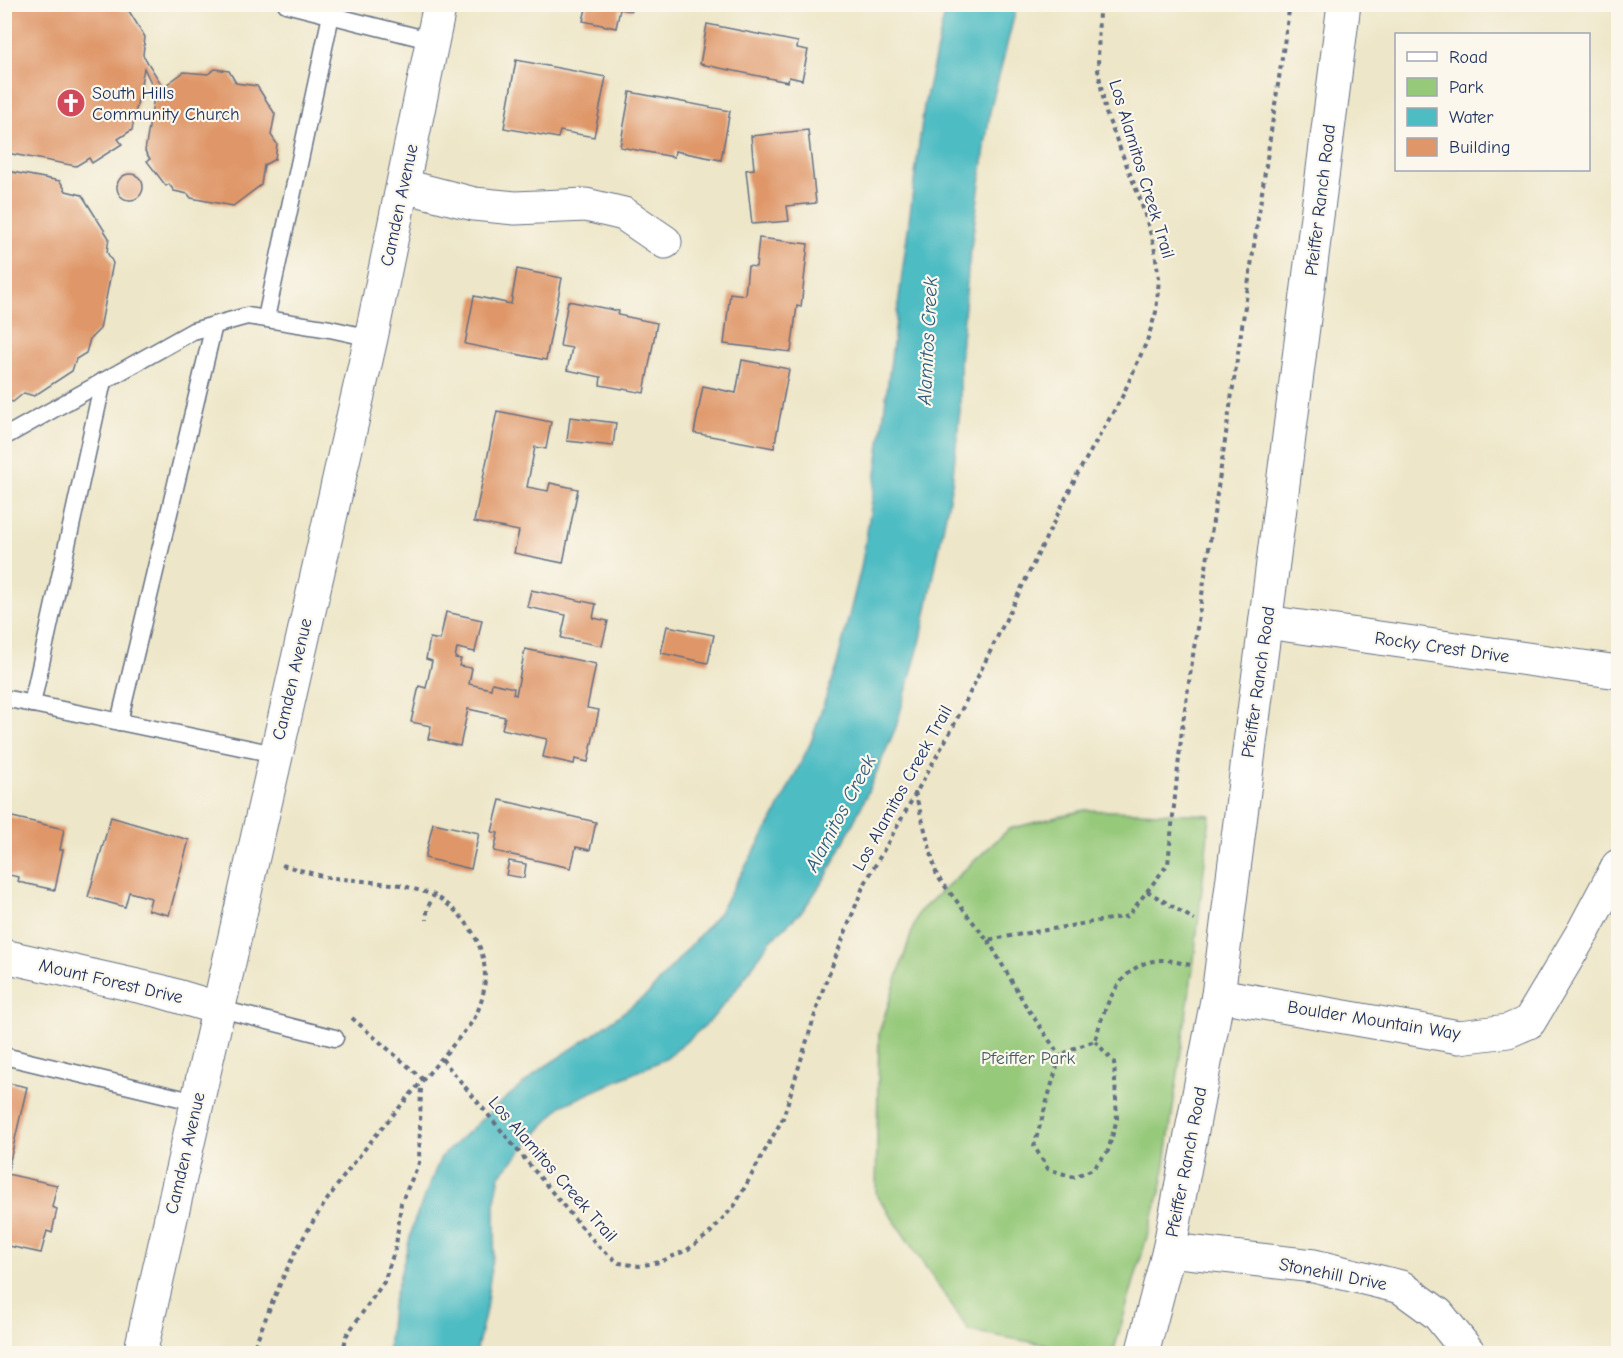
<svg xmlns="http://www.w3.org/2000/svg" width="1623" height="1358" font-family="'Comic Neue',sans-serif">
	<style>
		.green { fill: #96c97a; stroke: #587c6c; stroke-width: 1.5 }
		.water { fill: #4dbcc3; stroke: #347690; stroke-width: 1.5 }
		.building { fill: #df9668 }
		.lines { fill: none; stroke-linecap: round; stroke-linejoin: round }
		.lane-casing { stroke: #646f83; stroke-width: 19 }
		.street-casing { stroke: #646f83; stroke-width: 35 }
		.secondary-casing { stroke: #646f83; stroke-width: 35 }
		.path { stroke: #646f83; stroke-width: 4; stroke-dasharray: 4.5 4.5; stroke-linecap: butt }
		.lane { stroke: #fff; stroke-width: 16 }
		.street { stroke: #fff; stroke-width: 33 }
		.secondary { stroke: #fff; stroke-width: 33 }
		.labels { text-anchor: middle; stroke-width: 4.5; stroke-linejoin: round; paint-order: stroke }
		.poi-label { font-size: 18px; fill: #1b2f5e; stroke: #fbf7ec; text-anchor: start }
		.street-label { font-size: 18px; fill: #1b2f5e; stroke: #fbf7ec }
		.park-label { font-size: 18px; fill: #405d66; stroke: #fbf7ec }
		.water-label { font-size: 20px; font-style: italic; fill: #2a597c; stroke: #fbf7ec }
	</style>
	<rect width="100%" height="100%" fill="#fbf7ec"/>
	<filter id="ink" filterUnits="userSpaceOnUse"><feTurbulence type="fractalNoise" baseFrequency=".0167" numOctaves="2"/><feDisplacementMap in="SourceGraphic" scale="12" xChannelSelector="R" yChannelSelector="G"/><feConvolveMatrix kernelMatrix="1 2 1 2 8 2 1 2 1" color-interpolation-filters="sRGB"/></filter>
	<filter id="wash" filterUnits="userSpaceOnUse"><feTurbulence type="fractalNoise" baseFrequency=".008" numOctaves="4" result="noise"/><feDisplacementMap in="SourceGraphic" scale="24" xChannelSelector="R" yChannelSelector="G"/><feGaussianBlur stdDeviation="1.35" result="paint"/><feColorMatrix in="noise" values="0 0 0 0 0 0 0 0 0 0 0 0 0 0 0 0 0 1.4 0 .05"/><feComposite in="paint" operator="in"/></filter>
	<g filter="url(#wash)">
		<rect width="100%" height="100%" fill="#ede6c8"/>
		<path class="green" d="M 1085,810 L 1210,815 L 1194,960 L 1162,1185 L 1113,1353 L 1093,1353 L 969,1331 L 876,1194 L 879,1033 L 918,913 L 1009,829 Z"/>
		<path class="water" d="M 947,4 L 1017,5 L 990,111 L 968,270 L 960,362 L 960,410 L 952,484 L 921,639 L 896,727 L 863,803 L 827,875 L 803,910 L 770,941 L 738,987 L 710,1021 L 667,1058 L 561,1106 L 500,1175 L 495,1200 L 495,1240 L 486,1309 L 476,1353 L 388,1353 L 392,1306 L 414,1222 L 441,1157 L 493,1109 L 541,1069 L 590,1037 L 649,993 L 718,914 L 775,815 L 811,742 L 837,664 L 861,568 L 875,482 L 924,106 Z"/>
		<g id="blocks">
			<g class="building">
				<path d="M 4,4 L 99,4 L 129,11 L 145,37 L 143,55 L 163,87 L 184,72 L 208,74 L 215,69 L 229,71 L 236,83 L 257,86 L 275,114 L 271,135 L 277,144 L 275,159 L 264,165 L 261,185 L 233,206 L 191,198 L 188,194 L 174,191 L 169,184 L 166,186 L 147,161 L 150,159 L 145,151 L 155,91 L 144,68 L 132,130 L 118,139 L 122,144 L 92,163 L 89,158 L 76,166 L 12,154 L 4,147 Z"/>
				<path d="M 587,4 L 633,4 L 632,11 L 620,9 L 616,28 L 583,21 Z"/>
				<path d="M 707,24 L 798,42 L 797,48 L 808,50 L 802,80 L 789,77 L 788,82 L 700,64 Z"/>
				<path d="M 516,60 L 606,77 L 594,137 L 560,131 L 558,138 L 504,128 Z"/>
				<path d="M 630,92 L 730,111 L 721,160 L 675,151 L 674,157 L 620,147 Z"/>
				<path d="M 808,130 L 816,203 L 787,206 L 789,221 L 752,224 L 746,170 L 754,169 L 751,136 Z"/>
				<path d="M 4,162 L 7,171 L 60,181 L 66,191 L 82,195 L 109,238 L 107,252 L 113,263 L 100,329 L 90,339 L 86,353 L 76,359 L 72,371 L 34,396 L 24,393 L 13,402 L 4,400 Z"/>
				<circle cx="130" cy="187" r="13"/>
				<path d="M 759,238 L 808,244 L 801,307 L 797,306 L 791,352 L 724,344 L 730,293 L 745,295 L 748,266 L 756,267 Z"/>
				<path d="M 517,269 L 562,278 L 546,360 L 465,344 L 474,296 L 511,304 Z"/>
				<path d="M 568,301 L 619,311 L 618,315 L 657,323 L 644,393 L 600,385 L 601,377 L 567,370 L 572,348 L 560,346 Z"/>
				<path d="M 742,360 L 789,369 L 774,448 L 694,433 L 703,386 L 736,393 Z"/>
				<path d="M 497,411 L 551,422 L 546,449 L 535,447 L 527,487 L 548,491 L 550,483 L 578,489 L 563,563 L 514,553 L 519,531 L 474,522 Z"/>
				<path d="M 570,417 L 616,423 L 613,446 L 567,441 Z"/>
				<path d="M 531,590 L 596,604 L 593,618 L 608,621 L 602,646 L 561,638 L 566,615 L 527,607 Z"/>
				<path d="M 446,612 L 482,620 L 475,652 L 457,648 L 455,658 L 461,659 L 459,666 L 472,668 L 469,684 L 491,689 L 492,683 L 514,688 L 513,694 L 516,695 L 525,649 L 596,664 L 587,708 L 599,710 L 588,762 L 575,759 L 574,764 L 543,757 L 547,739 L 502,729 L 505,717 L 468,709 L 460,746 L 428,739 L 431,726 L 411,722 L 419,686 L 426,688 L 432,661 L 426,659 L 430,638 L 440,640 Z"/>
				<path d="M 667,626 L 714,635 L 708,663 L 661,653 Z"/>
				<path d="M 500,800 L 596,822 L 590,850 L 576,847 L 571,868 L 494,851 L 498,833 L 492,832 Z"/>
				<path d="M 8,816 L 64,829 L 60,850 L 63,850 L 55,890 L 18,882 L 19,877 L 4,874 L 4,817 Z"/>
				<path d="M 111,817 L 189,840 L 169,915 L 148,910 L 151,898 L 129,892 L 125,907 L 88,897 Z"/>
				<path d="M 433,823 L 479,833 L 471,869 L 425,858 Z"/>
				<path d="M 509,861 L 526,864 L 524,878 L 506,875 Z"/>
				<path d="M 4,1082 L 27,1087 L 7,1174 L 57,1185 L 52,1207 L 57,1209 L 52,1233 L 47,1231 L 41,1253 L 4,1245 Z"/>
			</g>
		</g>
	</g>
	<g filter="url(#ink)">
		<use href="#blocks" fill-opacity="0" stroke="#646f83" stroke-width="1.5"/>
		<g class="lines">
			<g class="lane-casing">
				<g id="lane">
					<path d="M 286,4 L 433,41"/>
					<path d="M 266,318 L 331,15"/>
					<path d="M 4,437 L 193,331 L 247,316 L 330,329 L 371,338"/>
					<path d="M 4,698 L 275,754"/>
					<path d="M 32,704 L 103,381"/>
					<path d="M 119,722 L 214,325"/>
					<path d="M 217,1008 L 335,1038"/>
					<path d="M 4,1056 L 196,1102"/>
				</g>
			</g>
			<g class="street-casing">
				<g id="street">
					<path d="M 404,186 L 474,204 L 515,208 L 586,205 L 624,214 L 665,242"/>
					<path d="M 1266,622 L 1618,672"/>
					<path d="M 4,956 L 160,991 L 217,1008"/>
					<path d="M 1218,995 L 1459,1037 L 1508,1031 L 1529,1022 L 1584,930 L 1618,866"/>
					<path d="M 1169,1250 L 1314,1266 L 1401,1287 L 1438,1314 L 1470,1354"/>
					<path d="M 1142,1354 L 1169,1250 L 1218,995 L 1344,4"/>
				</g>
			</g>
			<g class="secondary-casing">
				<path id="secondary" d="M 140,1354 L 371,338 L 440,4"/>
			</g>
			<g class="path">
				<path d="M 915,792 L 937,876 L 987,940 L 1128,916 L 1168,864 L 1182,729 L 1290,4"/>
				<path d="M 282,865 L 325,877 L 401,885 L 434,895"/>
				<path d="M 1147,891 L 1195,920"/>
				<path d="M 988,940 L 1026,1006 L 1060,1056"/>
				<path d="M 352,1018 L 424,1080"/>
				<path d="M 1095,1041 L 1114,1062 L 1117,1119 L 1108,1151 L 1093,1169 L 1074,1177 L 1048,1169 L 1034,1146 L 1060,1056 L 1072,1049 L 1095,1041 C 1104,1007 1120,961 1162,960 C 1171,960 1181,963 1190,965"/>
				<path d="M 442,1059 L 572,1216 L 600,1248 L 619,1263 L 639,1266 L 660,1262 L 687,1250 L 709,1234 L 735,1205 L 783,1118 L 822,992 L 863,887 L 953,727 L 1078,473 L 1122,397 L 1147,341 L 1156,312 L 1159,279 L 1154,245 L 1140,199 L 1106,113 L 1098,70 L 1099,4"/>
				<path d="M 251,1354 C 265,1321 277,1288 293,1257 C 338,1169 411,1097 473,1021 C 499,973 481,923 434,895 L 427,909 L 427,920"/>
				<path d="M 343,1354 L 346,1336 L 384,1282 L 396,1246 L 401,1203 L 419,1163 L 421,1085"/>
			</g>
			<use href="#lane" class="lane"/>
			<use href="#street" class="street"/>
			<use href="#secondary" class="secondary"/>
		</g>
	</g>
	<defs>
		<g id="church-disc" transform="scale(1.5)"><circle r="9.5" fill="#d1495b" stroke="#fbf7ec"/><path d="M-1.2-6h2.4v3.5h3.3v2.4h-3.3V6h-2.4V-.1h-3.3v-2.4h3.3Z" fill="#fff"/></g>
	</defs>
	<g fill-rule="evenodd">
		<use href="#church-disc" x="71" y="103"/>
	</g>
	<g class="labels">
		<g class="poi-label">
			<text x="92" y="99">South Hills<tspan x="92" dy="21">Community Church</tspan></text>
		</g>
		<g class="street-label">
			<text transform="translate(1142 169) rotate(73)" y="6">Los Alamitos Creek Trail</text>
			<text transform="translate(1320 200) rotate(-83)" y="6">Pfeiffer Ranch Road</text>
			<text transform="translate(399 205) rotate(-78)" y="6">Camden Avenue</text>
			<text transform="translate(1442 647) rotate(8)" y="6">Rocky Crest Drive</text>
			<text transform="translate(292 679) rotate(-77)" y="6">Camden Avenue</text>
			<text transform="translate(1258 682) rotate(-82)" y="6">Pfeiffer Ranch Road</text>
			<text transform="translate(902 788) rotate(-61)" y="6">Los Alamitos Creek Trail</text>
			<text transform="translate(111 981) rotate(13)" y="6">Mount Forest Drive</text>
			<text transform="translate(1374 1020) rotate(9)" y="6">Boulder Mountain Way</text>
			<text transform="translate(185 1153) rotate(-77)" y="6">Camden Avenue</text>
			<text transform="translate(1186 1162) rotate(-79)" y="6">Pfeiffer Ranch Road</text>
			<text transform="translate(553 1169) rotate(49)" y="6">Los Alamitos Creek Trail</text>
			<text transform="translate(1333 1274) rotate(11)" y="6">Stonehill Drive</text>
		</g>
		<g class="park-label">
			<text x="1028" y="1064">Pfeiffer Park</text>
		</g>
		<g class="water-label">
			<text transform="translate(927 341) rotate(-87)" y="7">Alamitos Creek</text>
			<text transform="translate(840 813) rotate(-62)" y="7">Alamitos Creek</text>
		</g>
	</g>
	<rect width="1623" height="1358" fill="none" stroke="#fbf7ec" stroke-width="24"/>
	<rect x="1395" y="33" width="195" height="138" fill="#fbf7ec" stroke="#a1a7b3" stroke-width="1.5"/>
	<rect x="1407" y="52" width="30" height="9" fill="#ffffff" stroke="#a1a7b3" stroke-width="1.5"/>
	<text x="1449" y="63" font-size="18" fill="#1b2f5e">Road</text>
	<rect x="1407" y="78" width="30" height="18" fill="#96c97a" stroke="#a1a7b3" stroke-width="1.5"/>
	<text x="1449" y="93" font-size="18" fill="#1b2f5e">Park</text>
	<rect x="1407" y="108" width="30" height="18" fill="#4dbcc3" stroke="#a1a7b3" stroke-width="1.5"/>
	<text x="1449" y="123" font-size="18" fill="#1b2f5e">Water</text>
	<rect x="1407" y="138" width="30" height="18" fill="#df9668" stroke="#a1a7b3" stroke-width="1.5"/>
	<text x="1449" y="153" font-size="18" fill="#1b2f5e">Building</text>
</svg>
